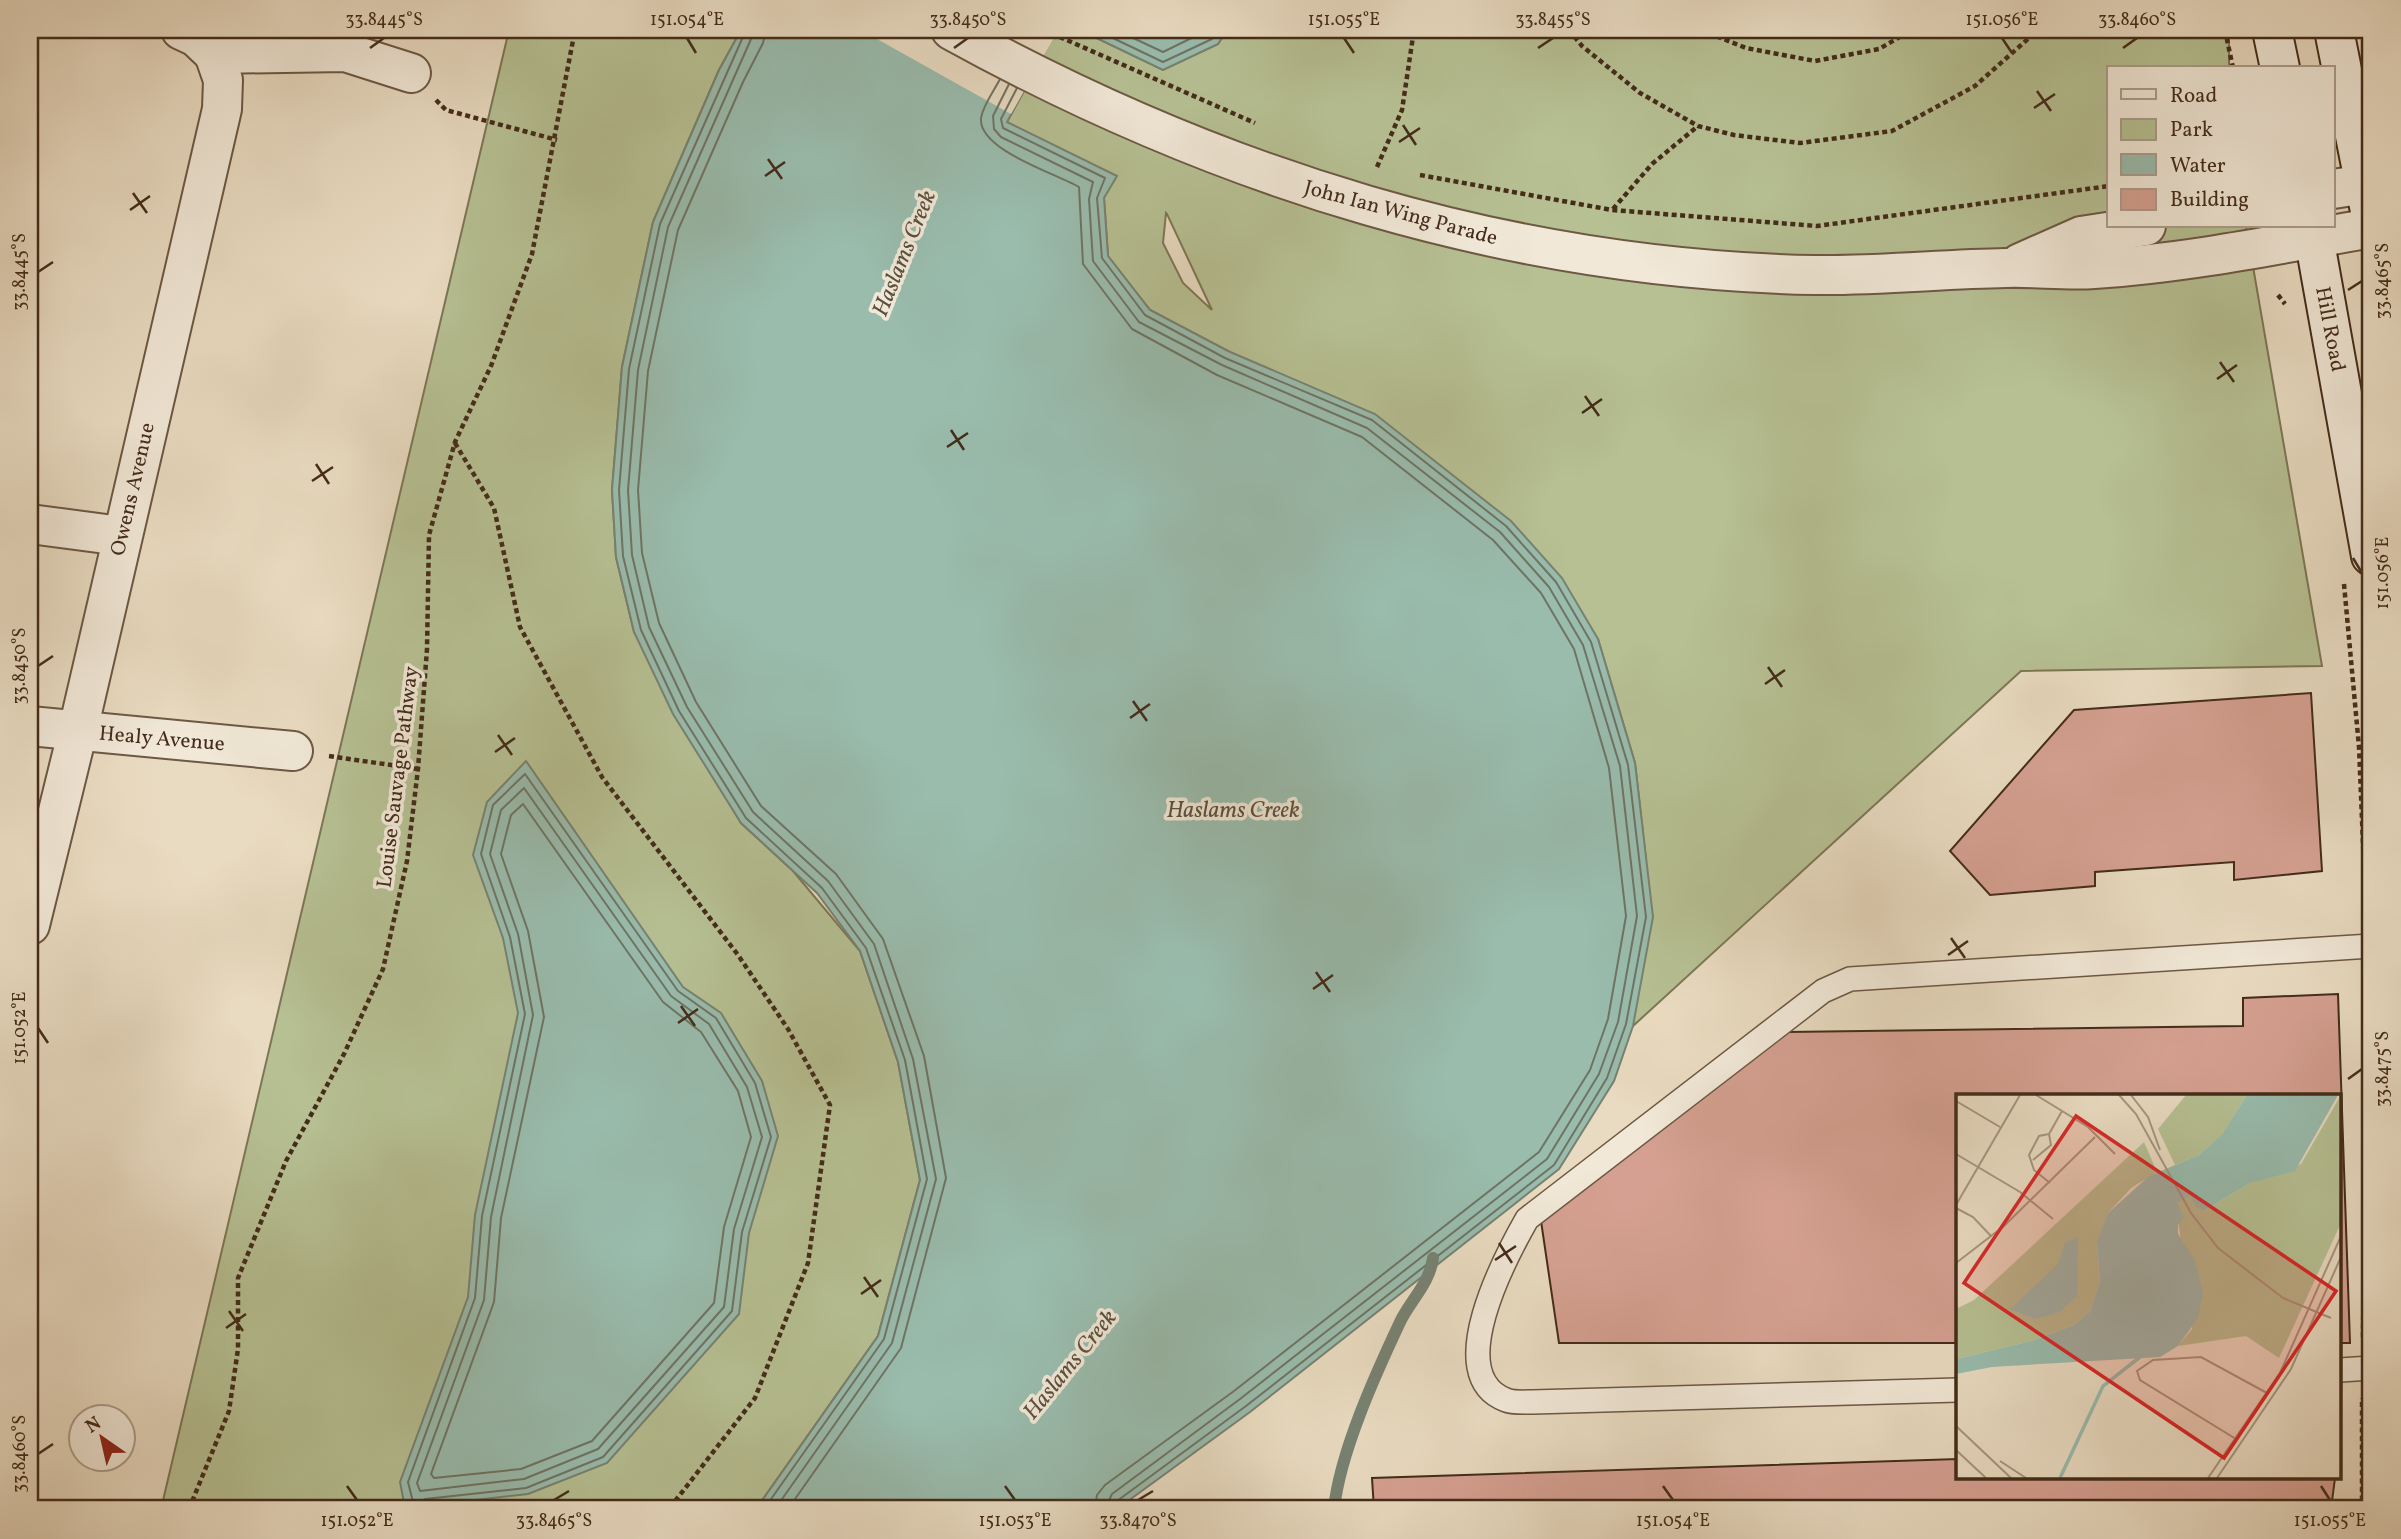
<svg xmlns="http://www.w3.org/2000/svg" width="2401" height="1539" font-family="Vollkorn,serif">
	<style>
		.green { fill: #b6c093; stroke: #7d7656; stroke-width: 2; fill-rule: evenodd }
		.water { fill: #99bcad; stroke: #778272; stroke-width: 2 }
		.pier { fill: #e9dbc1 }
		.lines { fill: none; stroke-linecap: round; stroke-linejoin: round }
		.shore { stroke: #6e7464; stroke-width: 2 }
		.stream { stroke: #778272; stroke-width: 12 }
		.building { fill: #d5a091; stroke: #442c1a; stroke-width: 2 }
		.service-casing { stroke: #6d5844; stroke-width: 26 }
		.minor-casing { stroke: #6d5844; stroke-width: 42 }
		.tertiary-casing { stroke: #6d5844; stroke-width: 42 }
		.secondary-casing { stroke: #442c1a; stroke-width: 42 }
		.path { stroke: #442c1a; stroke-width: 4.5; stroke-dasharray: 5 3.5; stroke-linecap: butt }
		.service { stroke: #f1e8d7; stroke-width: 23 }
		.minor { stroke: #f1e8d7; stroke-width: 38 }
		.tertiary { stroke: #f1e8d7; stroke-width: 38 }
		.secondary { stroke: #f1e8d7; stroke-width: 38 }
		.ticks { fill: none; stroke: #442c1a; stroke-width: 2.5 }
		.labels { text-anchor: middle; stroke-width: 7; stroke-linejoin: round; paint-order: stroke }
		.street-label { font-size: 21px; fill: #442c1a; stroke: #f1e8d7 }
		.water-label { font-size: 23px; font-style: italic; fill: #59503f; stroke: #f1e8d7 }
		.inset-river { fill: none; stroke: #99bcad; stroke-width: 3.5 }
		.inset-road { fill: none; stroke: #a7957e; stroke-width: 2 }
		.view { fill: #d62828; fill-opacity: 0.15; stroke: #d62828; stroke-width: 3.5 }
		.inset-edge { fill: none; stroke: #442c1a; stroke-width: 3.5 }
		.neatline { fill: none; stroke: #442c1a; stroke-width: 2.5 }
		.ticks-label { font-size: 18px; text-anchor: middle; fill: #442c1a }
	</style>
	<rect width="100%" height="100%" fill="#e9dbc1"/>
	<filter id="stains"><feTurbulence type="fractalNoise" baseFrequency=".00286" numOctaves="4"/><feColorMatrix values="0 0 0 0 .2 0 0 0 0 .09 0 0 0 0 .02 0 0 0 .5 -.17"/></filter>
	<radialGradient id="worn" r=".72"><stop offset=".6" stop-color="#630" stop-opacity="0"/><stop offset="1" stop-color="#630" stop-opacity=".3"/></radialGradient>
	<g class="green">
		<path d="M 509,30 L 741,30 L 719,70 L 653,222 L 622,367 L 612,490 L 616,557 L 634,632 L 741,823 L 793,871 L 860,951 L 898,1062 L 920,1180 L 878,1336 L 756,1509 L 161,1509 Z"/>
		<path d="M 1057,30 L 1080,30 L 1163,70 L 1218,44 L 1227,30 L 2229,30 L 2229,68 L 2109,68 L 2109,226 L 2246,226 L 2322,666 L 2021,671 L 1633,1026 L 1646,860 L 1635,763 L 1598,639 L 1228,351 L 1150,310 L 1108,256 L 1104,198 L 1007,122 ZM 1166,213 L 1167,214 L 1212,310 L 1183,283 L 1163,243 Z"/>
	</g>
	<g class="water">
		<path d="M 741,30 L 1057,30 L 1007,122 L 1117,176 L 1104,198 L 1108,256 L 1150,310 L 1228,351 L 1375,414 L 1511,521 L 1562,578 L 1598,639 L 1635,763 L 1653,917 L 1633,1026 L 1614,1081 L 1559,1169 L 1250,1412 L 1117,1509 L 756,1509 L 878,1336 L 920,1180 L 898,1062 L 860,951 L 817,893 L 741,823 L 673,714 L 634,632 L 616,557 L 612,490 L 622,367 L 653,222 L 719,70 Z"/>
		<path d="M 1080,30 L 1227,30 L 1218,44 L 1163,70 Z"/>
		<path d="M 526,761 L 683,987 L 721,1013 L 762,1081 L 778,1136 L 749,1233 L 739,1314 L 607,1463 L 528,1494 L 405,1508 L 400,1482 L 468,1297 L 475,1215 L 518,1013 L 503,938 L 473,855 L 487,802 Z"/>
	</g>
	<path class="pier" d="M 861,30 L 1056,30 L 1058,31 L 1011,114 Z"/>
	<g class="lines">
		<g class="shore">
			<path d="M 746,30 L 660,224 L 629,369 L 619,490 L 623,556 L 641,630 L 679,711 L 746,818 L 822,888 L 866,948 L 905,1060 L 927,1179 L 884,1339 L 764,1509"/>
			<path d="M 755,30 L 668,227 L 638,370 L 628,490 L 632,555 L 649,627 L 687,707 L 753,812 L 828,881 L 874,944 L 913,1059 L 936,1179 L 892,1343 L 775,1509"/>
			<path d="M 766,30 L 763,43 L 743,82 L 678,230 L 648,371 L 638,490 L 642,553 L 659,623 L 696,702 L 761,806 L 836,874 L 883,939 L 924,1056 L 946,1178 L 901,1348 L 788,1509"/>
			<path d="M 1096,30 L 1163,62 L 1212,39 L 1218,30"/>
			<path d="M 1116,30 L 1163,52 L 1208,30"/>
			<path d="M 1000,79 C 994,91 983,105 981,118 C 978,150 1055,173 1079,187 L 1083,264 L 1132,329 L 1217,375 L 1362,437 L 1493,540 L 1541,593 L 1574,649 L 1609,768 L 1626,916 L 1608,1019 L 1590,1070 L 1539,1152 L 1234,1391 L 1105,1485 L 1097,1495 L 1095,1509"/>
			<path d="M 1009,84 L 993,116 L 994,129 L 1001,137 L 1093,182 L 1089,199 L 1093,261 L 1139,322 L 1222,365 L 1367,428 L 1500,532 L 1549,587 L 1583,645 L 1620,766 L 1637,916 L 1618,1022 L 1599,1074 L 1547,1159 L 1240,1399 L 1112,1494 L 1105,1509"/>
			<path d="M 1017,88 L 1001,119 L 1003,128 L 1105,178 L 1097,198 L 1102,258 L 1145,315 L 1225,358 L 1372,420 L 1506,526 L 1556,582 L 1591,642 L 1628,765 L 1646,917 L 1626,1024 L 1607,1078 L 1554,1165 L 1246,1406 L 1117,1501 L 1114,1509"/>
			<path d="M 525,774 L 678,991 L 716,1018 L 755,1083 L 771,1137 L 742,1232 L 732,1311 L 603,1457 L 526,1488 L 425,1499 L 414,1506 L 408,1482 L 475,1298 L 482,1216 L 525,1014 L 510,937 L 481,854 L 493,805 Z"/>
			<path d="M 524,788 L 671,996 L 709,1024 L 747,1087 L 762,1137 L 734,1229 L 724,1307 L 598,1449 L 524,1479 L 420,1491 L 417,1483 L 484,1300 L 491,1217 L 533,1015 L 518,934 L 490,854 L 501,810 Z"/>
			<path d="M 523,804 L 663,1002 L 701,1032 L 738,1091 L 751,1137 L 724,1227 L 714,1303 L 592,1441 L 521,1469 L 434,1478 L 431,1474 L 494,1302 L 501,1218 L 544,1017 L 528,931 L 501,854 L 511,815 Z"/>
		</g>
		<path class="stream" d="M 1334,1509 C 1340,1452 1376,1373 1401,1320 C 1412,1299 1430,1282 1433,1258"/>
	</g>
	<g class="building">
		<path d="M 2311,693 L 2322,871 L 2234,880 L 2234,862 L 2095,872 L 2095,886 L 1990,895 L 1950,851 L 2074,710 Z"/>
		<path d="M 2338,994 L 2350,1343 L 2340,1343 L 2340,1096 L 1958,1096 L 1958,1343 L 1559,1343 L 1541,1221 L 1787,1032 L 2243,1026 L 2243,998 Z"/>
		<path d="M 1958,1459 L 1958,1478 L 2335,1478 L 2331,1509 L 1374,1509 L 1372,1478 Z"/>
	</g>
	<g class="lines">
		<g class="service-casing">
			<g id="service">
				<path d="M 2340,1370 L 2371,1368"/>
				<path d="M 1958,1390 L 1533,1402 C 1525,1402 1513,1403 1506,1400 C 1441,1376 1506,1256 1527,1219 L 1823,991 L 1850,979 L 2371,946"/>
			</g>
		</g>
		<g class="minor-casing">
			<g id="minor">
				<path d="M 181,30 L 196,37 L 214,54 L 345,52 L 411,73"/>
				<path d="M 30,524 L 121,536"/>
				<path d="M 30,726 L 293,751"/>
				<path d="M 30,925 L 78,730 L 222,109 L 223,80 L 214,54"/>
			</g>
		</g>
		<g class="tertiary-casing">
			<g id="tertiary">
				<path d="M 951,30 C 1217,177 1508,269 1814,275 C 1878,276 1942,269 2006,268 C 2035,267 2065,271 2094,269 C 2187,263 2280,244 2371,228"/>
				<path d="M 2333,189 L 2365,184"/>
				<path d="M 2020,263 L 2081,236 L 2146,226"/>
			</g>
		</g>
		<g class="secondary-casing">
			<g id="secondary">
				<path d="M 2272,30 L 2280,68"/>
				<path d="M 2334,30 L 2371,216"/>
				<path d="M 2312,226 L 2371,556"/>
			</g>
		</g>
		<g class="path">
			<path d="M 1044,30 L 1255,123"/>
			<path d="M 1569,30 L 1582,46 L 1640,93 L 1698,126 L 1734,135 L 1800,143 L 1892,131 L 1975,86 L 2038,30"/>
			<path d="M 1701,30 L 1746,48 L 1815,61 L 1879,49 L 1912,30"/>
			<path d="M 2225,30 L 2233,68"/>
			<path d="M 436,100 L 446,110 L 557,140"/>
			<path d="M 1377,167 L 1402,110 L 1414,30"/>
			<path d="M 1420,175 L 1612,210 L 1817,226 L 2109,186"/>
			<path d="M 1613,209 L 1652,164 L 1698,126"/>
			<path d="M 2278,295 L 2285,304"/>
			<path d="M 455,443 L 494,508 L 520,627 L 602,777 L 738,955 L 788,1029 L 830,1105 L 808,1263 L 755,1398 L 669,1509"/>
			<path d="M 2344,584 L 2359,747 L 2366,917"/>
			<path d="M 329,756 L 418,769"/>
			<path d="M 2363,1337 L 2366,978"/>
			<path d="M 189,1509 L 229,1411 L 238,1349 L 238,1278 L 286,1161 L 344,1054 L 383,969 L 407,861 L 418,769 L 427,649 L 429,535 L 455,442 L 491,366 L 532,254 L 575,30"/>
			<path d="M 2362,1509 L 2362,1398"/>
		</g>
		<use href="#service" class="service"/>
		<use href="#minor" class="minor"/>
		<use href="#tertiary" class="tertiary"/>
		<use href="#secondary" class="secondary"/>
	</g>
	<path class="ticks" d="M 687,38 L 696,53M 1344,38 L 1354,53M 2002,38 L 2012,53M 370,48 L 384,38M 954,48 L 968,38M 1538,48 L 1553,38M 2123,48 L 2137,38M 2037,91 L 2051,111M 2034,108 L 2055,94M 1403,125 L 1416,145M 1399,142 L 1420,128M 768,159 L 782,179M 765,176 L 785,162M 133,193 L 147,213M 130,210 L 150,196M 38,272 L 53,262M 2348,290 L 2362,281M 2220,362 L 2234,382M 2217,379 L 2237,365M 1585,396 L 1599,416M 1582,413 L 1602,399M 951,430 L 964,450M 947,447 L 968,433M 316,464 L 329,484M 312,481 L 333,467M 2353,558 L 2362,573M 38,666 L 53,656M 1768,667 L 1782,687M 1765,684 L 1785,670M 1133,701 L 1147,721M 1130,718 L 1150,704M 498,735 L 512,755M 495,752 L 515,738M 1951,938 L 1965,958M 1948,955 L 1968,941M 1316,972 L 1330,992M 1313,989 L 1333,975M 681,1006 L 695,1026M 678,1023 L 698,1009M 38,1028 L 48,1043M 2348,1079 L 2362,1069M 1499,1243 L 1512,1263M 1495,1260 L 1516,1246M 864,1277 L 878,1297M 861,1294 L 881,1280M 229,1311 L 243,1331M 226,1328 L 246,1314M 38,1454 L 53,1444M 347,1486 L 357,1500M 1005,1486 L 1015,1500M 1663,1486 L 1673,1500M 2321,1486 L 2330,1500M 554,1500 L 569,1491M 1138,1500 L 1153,1491"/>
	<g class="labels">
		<g class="street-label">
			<text transform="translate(1401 212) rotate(15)" y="7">John Ian Wing Parade</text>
			<text transform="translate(2331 329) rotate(79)" y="7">Hill Road</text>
			<text transform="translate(132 489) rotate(-77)" y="7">Owens Avenue</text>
			<text transform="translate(162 738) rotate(5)" y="7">Healy Avenue</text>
			<text transform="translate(397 777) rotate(-83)" y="7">Louise Sauvage Pathway</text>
		</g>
		<g class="water-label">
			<text transform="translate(903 253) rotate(-68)" y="8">Haslams Creek</text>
			<text x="1233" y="817">Haslams Creek</text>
			<text transform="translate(1069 1364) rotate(-51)" y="8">Haslams Creek</text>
		</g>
	</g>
	<g transform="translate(1956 1094)">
		<rect width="385" height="385" fill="#e9dbc1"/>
		<path d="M 230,1 L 291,1 L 266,40 L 243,61 L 219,71 L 202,35 ZM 385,1 L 385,129 L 323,264 L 290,242 L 222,252 L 236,235 L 220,109 L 234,102 L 249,116 L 294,89 L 345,70 ZM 188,48 L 201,78 L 175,94 L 151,120 L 141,149 L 144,188 L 134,217 L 118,231 L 75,247 L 0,265 L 0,215 L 18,206 Z" fill="#b6c093"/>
		<path d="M 291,1 L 382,1 L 339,77 L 294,89 L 249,116 L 241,114 L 234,102 L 221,109 L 228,123 L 222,131 L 222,140 L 239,167 L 247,199 L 242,224 L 222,252 L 204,263 L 36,273 L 0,280 L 0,265 L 75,247 L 118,231 L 134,217 L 144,188 L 141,148 L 151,120 L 193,82 L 243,61 L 266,40 ZM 122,143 L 121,202 L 104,218 L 79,225 L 54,215 L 102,170 L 109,149 Z" fill="#99bcad"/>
		<path class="inset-river" d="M 104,384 L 147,292 L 184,263"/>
		<path class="inset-road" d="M 80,1 L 132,33 L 159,60M 163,1 L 180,20 L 235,119 L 262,154 L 327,204 L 375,224M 175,1 L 192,23 L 204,56M 0,7 L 44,33M 93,40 L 83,42 L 73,61 L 78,76 L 94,89M 0,60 L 64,98 L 97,125M 77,66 L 95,51 L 93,40 L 106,17M 0,111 L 64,1M 0,114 L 17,123 L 35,142M 0,169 L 48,132 L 139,43M 0,332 L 55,384M 280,345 L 184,286 L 181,277 L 197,266 L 245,263 L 311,299M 0,356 L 30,384M 44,367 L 70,384M 252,384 L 324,279 L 385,142M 261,384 L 335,275 L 385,163"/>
		<path class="view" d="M 120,22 L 380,197 L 268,364 L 8,189 Z"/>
		<rect width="385" height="385" class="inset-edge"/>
	</g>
	<rect width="2401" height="1539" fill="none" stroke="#e9dbc1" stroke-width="77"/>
	<rect x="2107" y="66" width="228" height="161" fill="#f1e8d7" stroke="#ac9d8b" stroke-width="2"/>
	<rect x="2121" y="89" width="35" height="10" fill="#f1e8d7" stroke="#ac9d8b" stroke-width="2"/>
	<text x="2170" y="102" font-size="21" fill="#442c1a">Road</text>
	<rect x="2121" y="119" width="35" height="21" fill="#b6c093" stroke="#ac9d8b" stroke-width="2"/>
	<text x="2170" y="136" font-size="21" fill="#442c1a">Park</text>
	<rect x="2121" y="154" width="35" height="21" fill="#99bcad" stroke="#ac9d8b" stroke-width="2"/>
	<text x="2170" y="172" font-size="21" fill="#442c1a">Water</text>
	<rect x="2121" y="189" width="35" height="21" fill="#d5a091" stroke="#ac9d8b" stroke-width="2"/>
	<text x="2170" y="206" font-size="21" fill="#442c1a">Building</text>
	<g transform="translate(102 1438) rotate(326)"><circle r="33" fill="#f1e8d7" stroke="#ac9d8b" stroke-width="2"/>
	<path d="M0-5L12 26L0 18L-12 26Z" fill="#8f2418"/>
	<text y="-10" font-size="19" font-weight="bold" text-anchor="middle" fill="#442c1a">N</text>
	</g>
	<rect x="38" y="38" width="2324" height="1462" class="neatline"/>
	<g class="ticks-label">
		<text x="384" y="25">33.8445°S</text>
		<text x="687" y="25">151.054°E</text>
		<text x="968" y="25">33.8450°S</text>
		<text x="1344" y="25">151.055°E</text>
		<text x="1553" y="25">33.8455°S</text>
		<text x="2002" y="25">151.056°E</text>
		<text x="2137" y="25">33.8460°S</text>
		<text transform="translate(19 272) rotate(-90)" y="6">33.8445°S</text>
		<text transform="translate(2382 281) rotate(-90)" y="6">33.8465°S</text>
		<text transform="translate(2382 573) rotate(-90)" y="6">151.056°E</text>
		<text transform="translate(19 666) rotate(-90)" y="6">33.8450°S</text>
		<text transform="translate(19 1028) rotate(-90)" y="6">151.052°E</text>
		<text transform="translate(2382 1069) rotate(-90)" y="6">33.8475°S</text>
		<text transform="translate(19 1454) rotate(-90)" y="6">33.8460°S</text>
		<text x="357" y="1526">151.052°E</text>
		<text x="554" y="1526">33.8465°S</text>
		<text x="1015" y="1526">151.053°E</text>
		<text x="1138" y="1526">33.8470°S</text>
		<text x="1673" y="1526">151.054°E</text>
		<text x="2330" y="1526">151.055°E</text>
	</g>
	<rect width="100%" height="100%" filter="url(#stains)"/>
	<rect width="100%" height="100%" fill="url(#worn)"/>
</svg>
